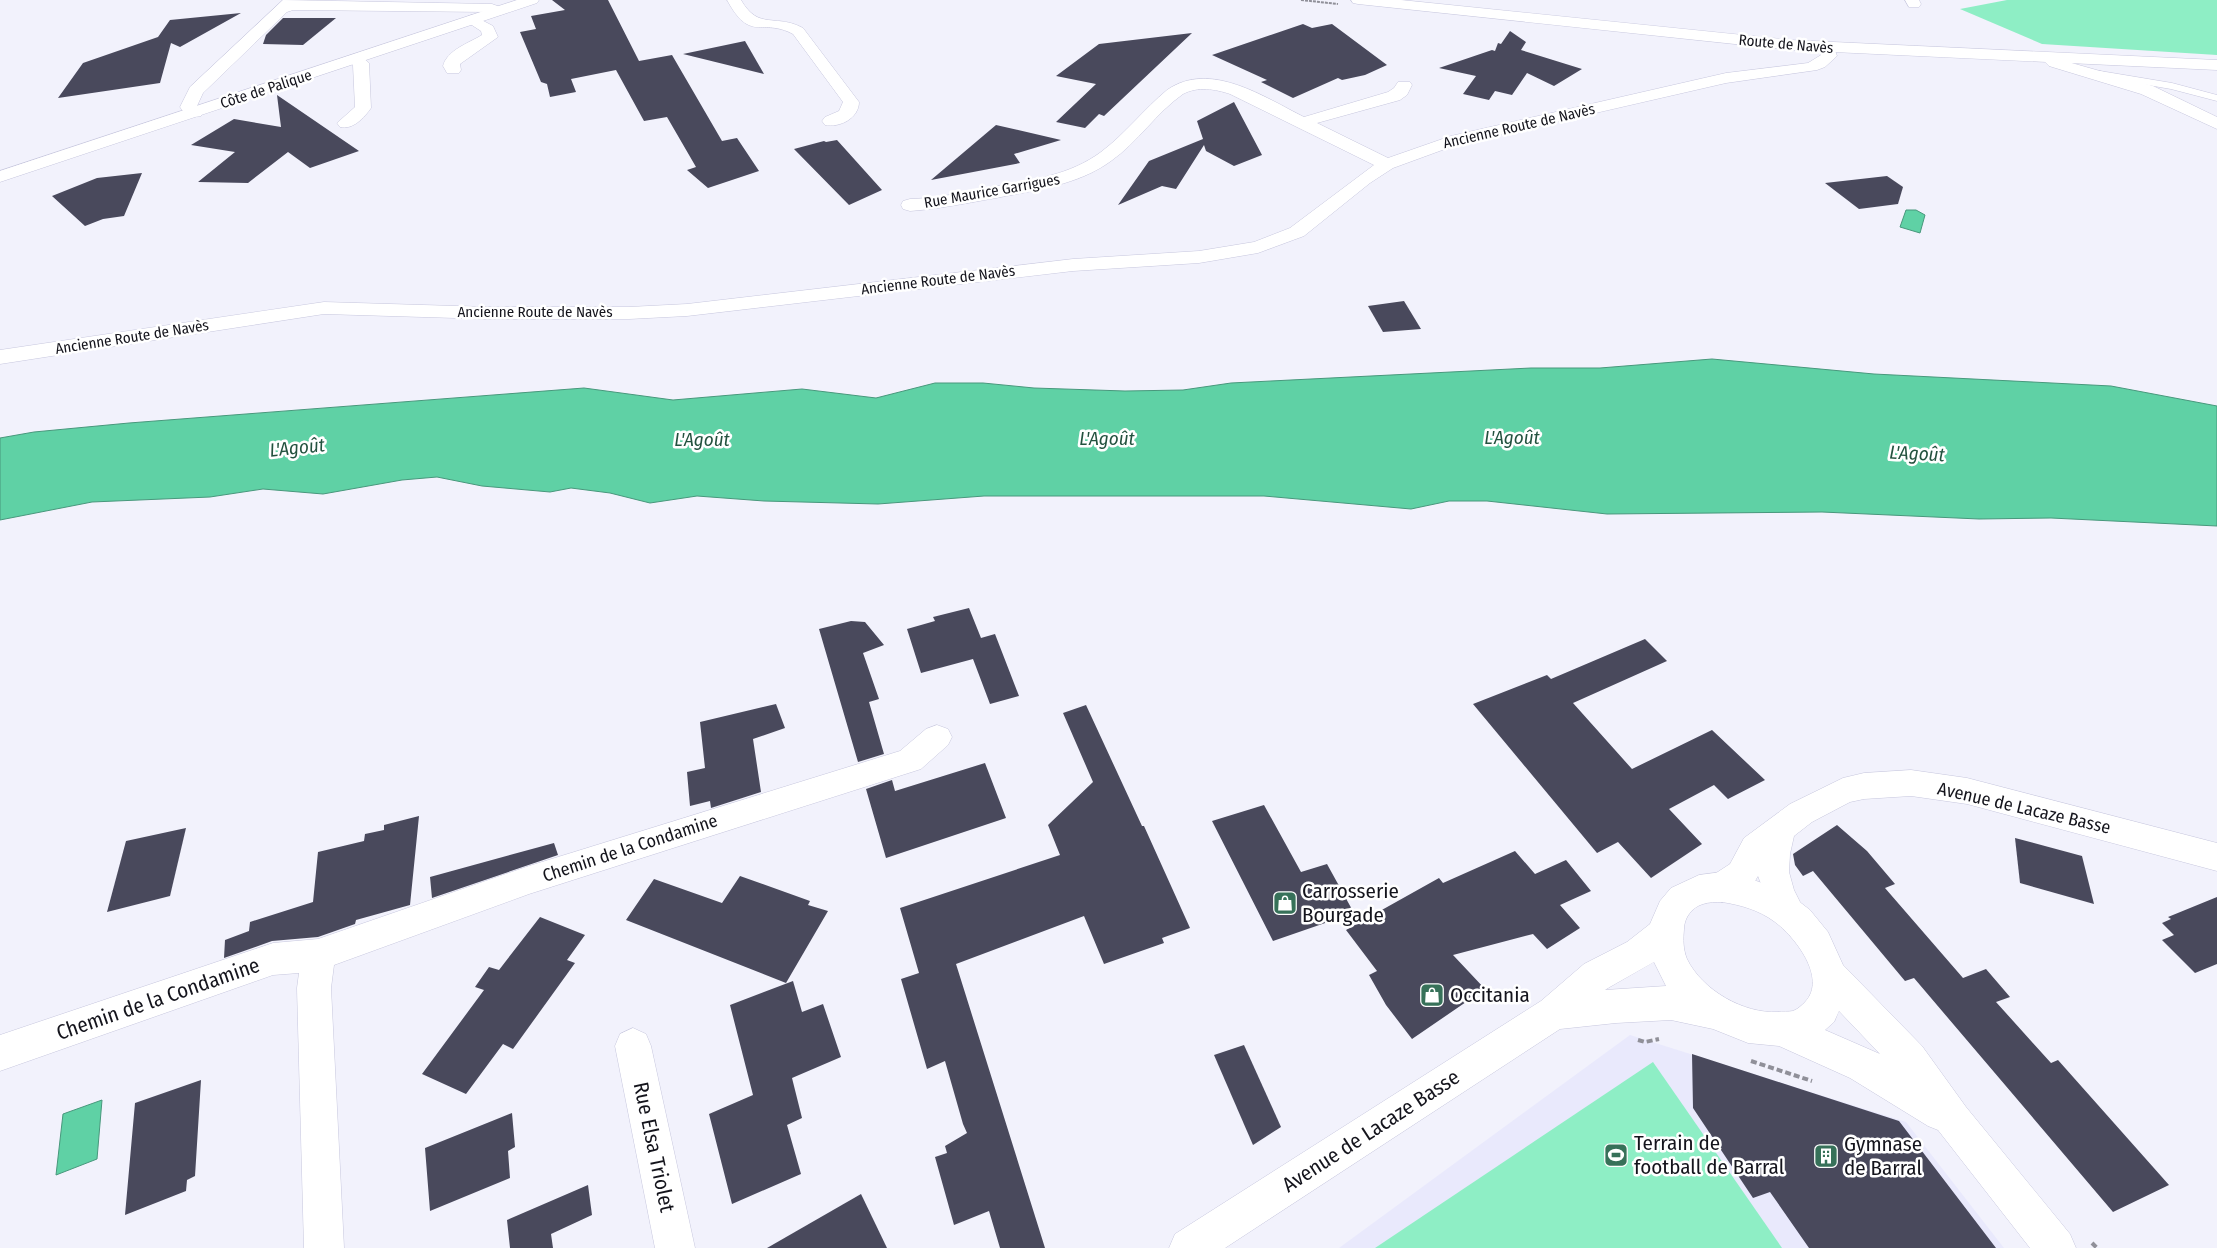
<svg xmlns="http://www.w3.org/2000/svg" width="2217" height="1248" font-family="'Fira Sans Condensed',sans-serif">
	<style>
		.built { fill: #e9e9fc }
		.green { fill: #8eeec5 }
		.water { fill: #5fd1a5; stroke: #48987c }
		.building { fill: #49495c }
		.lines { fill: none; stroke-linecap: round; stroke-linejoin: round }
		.lane-casing { stroke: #c7c7de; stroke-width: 1 }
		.street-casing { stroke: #c7c7de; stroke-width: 1 }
		.secondary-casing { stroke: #c7c7de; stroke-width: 1 }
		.path-far1 { stroke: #909099; stroke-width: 2; stroke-dasharray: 3 1; stroke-linecap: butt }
		.path { stroke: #909099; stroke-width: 4; stroke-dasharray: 6 3; stroke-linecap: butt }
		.lane { fill: #fff; fill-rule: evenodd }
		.street { fill: #fff; fill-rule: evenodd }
		.secondary { fill: #fff; fill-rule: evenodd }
		.labels { text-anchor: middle; stroke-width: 5; stroke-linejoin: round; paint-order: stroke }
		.far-street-label { font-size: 15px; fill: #14141c; stroke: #fff }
		.street-label { font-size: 18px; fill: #14141c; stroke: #fff }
		.water-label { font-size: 19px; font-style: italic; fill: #23523f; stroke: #fff }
		.near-poi-label { font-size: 21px; fill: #14141c; stroke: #fff; text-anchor: start }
		.near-street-label { font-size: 21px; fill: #14141c; stroke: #fff }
	</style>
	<rect width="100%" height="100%" fill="#f2f2fc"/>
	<path class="built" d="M 1630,1035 L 1906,1122 L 2004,1248 L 1339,1248 Z"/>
	<g class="green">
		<path d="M 2007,0 L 2217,0 L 2217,55 L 2042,44 L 1960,9 Z"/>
		<path d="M 1653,1062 L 1782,1248 L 1375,1248 Z"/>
	</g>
	<g class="water">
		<path d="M 1906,210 L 1916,210 L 1925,215 L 1920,233 L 1900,227 Z"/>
		<path d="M 1712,359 L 1874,374 L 2111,386 L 2217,406 L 2217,526 L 2051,518 L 1979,519 L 1822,512 L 1607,514 L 1487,501 L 1449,501 L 1411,509 L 1264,496 L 984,496 L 878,504 L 764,501 L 697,496 L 650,503 L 610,493 L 571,488 L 550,492 L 482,486 L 437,477 L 402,480 L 323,494 L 263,489 L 210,497 L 92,502 L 0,520 L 0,438 L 34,432 L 129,423 L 584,388 L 673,400 L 802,389 L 876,398 L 935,383 L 983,383 L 1034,388 L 1125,391 L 1183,390 L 1231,383 L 1531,368 L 1600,368 Z"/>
		<path d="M 102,1100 L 97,1159 L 56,1175 L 63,1114 Z"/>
	</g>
	<g class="building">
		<path d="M 552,0 L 608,0 L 639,61 L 672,55 L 722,141 L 737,138 L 759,171 L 708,188 L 687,170 L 696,167 L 667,117 L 644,121 L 616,70 L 571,79 L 576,92 L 550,97 L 547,84 L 541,82 L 520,32 L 536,29 L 531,16 L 565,10 Z"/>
		<path d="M 241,13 L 180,47 L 171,43 L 160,83 L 58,98 L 83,63 L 158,37 L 170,20 Z"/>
		<path d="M 283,18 L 336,18 L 303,45 L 263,44 L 266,35 Z"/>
		<path d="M 1303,24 L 1312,28 L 1332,24 L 1387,65 L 1365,75 L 1342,80 L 1338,78 L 1293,98 L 1261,82 L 1267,80 L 1212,55 Z"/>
		<path d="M 1510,31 L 1526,42 L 1521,50 L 1582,69 L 1554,86 L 1527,73 L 1512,95 L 1495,91 L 1489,100 L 1463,94 L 1476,76 L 1439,68 L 1492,50 L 1495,51 L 1498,43 L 1501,44 Z"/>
		<path d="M 1192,33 L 1104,116 L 1099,114 L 1085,128 L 1056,122 L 1096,84 L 1056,76 L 1099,44 Z"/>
		<path d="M 745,41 L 764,74 L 683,54 Z"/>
		<path d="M 277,95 L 359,151 L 310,168 L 288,152 L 248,183 L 198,182 L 235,152 L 191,145 L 234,119 L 281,127 Z"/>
		<path d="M 1234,102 L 1262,155 L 1234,166 L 1206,151 L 1204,145 L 1176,189 L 1162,186 L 1118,205 L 1149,161 L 1203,139 L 1197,121 Z"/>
		<path d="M 996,125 L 1061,140 L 1014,154 L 1020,163 L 931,180 Z"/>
		<path d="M 837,140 L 882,190 L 849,205 L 794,149 L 824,141 L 826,142 Z"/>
		<path d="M 142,173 L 124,216 L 103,219 L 85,226 L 52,196 L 97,178 Z"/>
		<path d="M 1887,176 L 1903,187 L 1898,204 L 1859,209 L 1825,183 Z"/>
		<path d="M 1404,301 L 1421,329 L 1383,332 L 1368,306 Z"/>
		<path d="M 969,608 L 981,638 L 995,634 L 1019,696 L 990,704 L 973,659 L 921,673 L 907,629 L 935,621 L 933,617 Z"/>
		<path d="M 851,621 L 865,622 L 884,645 L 863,653 L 879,699 L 869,702 L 884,754 L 858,762 L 819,629 Z"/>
		<path d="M 1645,639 L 1667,661 L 1573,703 L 1632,769 L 1712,730 L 1765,780 L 1728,799 L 1714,785 L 1669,809 L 1702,844 L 1651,878 L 1618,842 L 1597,853 L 1473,704 L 1547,675 L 1551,679 Z"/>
		<path d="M 776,704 L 785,728 L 753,739 L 761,792 L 711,808 L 710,801 L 690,806 L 687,772 L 705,768 L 700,722 Z"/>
		<path d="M 1086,705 L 1142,826 L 1144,826 L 1190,928 L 1162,938 L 1164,943 L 1104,964 L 1084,916 L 956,964 L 1045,1248 L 1000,1248 L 989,1211 L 954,1225 L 935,1157 L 947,1153 L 945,1146 L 967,1133 L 963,1124 L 945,1061 L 927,1069 L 901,979 L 919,973 L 900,908 L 1060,855 L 1048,825 L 1093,782 L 1063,713 Z"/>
		<path d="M 985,763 L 1006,818 L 886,858 L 866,789 L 892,780 L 895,791 Z"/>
		<path d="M 1264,805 L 1301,872 L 1327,864 L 1354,913 L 1273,941 L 1212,821 Z"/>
		<path d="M 419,816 L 410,905 L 356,920 L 355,924 L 318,937 L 272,941 L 224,958 L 225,940 L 249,931 L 250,922 L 313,902 L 318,852 L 364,841 L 365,834 L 384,830 L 384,825 Z"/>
		<path d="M 1837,825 L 1867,851 L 1895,884 L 1885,888 L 1963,978 L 1986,969 L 2010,997 L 1996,1002 L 2051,1063 L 2058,1060 L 2169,1185 L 2113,1212 L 1914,978 L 1905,981 L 1813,871 L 1803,876 L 1795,865 L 1793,854 Z"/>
		<path d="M 186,828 L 170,896 L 107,912 L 126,841 Z"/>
		<path d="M 2015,838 L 2082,856 L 2094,904 L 2020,883 Z"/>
		<path d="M 554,843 L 558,855 L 432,898 L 430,877 Z"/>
		<path d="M 1515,851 L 1535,874 L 1566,860 L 1591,891 L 1560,905 L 1580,928 L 1547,949 L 1533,934 L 1453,955 L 1485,989 L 1412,1039 L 1386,1005 L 1369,975 L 1377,971 L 1346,930 L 1439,878 L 1443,883 Z"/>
		<path d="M 740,876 L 810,901 L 808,905 L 828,911 L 786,983 L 626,920 L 654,879 L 722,903 Z"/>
		<path d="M 2217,897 L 2217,964 L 2195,973 L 2162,940 L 2174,935 L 2162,923 L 2171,919 L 2168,917 Z"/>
		<path d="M 540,917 L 585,935 L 567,960 L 575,963 L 513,1049 L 503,1044 L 466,1094 L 422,1074 L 484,990 L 475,987 L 489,967 L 499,970 Z"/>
		<path d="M 793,981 L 802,1012 L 823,1004 L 841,1057 L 792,1078 L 802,1118 L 787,1125 L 801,1174 L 732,1204 L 709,1114 L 753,1095 L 730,1005 Z"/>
		<path d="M 1244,1045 L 1281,1127 L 1253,1145 L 1214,1055 Z"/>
		<path d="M 1692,1054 L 1899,1121 L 1996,1248 L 1809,1248 L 1770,1192 L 1753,1198 L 1693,1108 Z"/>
		<path d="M 201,1080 L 195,1176 L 187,1180 L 186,1191 L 125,1215 L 135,1103 Z"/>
		<path d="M 512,1113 L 515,1147 L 508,1151 L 510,1178 L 430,1211 L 425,1148 Z"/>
		<path d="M 588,1185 L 592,1215 L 551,1234 L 553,1248 L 510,1248 L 507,1220 Z"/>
		<path d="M 861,1194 L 887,1248 L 767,1248 Z"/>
	</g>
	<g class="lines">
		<g class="lane-casing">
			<path id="lane" d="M 2100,71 L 2172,83 L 2217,95 L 2217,101 L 2171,89 L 2096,76 L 2096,72 Z"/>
		</g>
		<g class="street-casing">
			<g id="street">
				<path d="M 283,0 L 492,4 L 503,8 L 505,11 L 503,14 L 498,15 L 489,12 L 293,10 L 287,12 L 203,93 L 197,106 L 203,112 L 201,116 C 192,118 185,115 180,107 L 190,87 Z"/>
				<path d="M 727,0 L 741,0 C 759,31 775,13 803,28 L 859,102 C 859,118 840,128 825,125 L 822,121 L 825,117 L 839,111 L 843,102 L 793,34 C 761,17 751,44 727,0 Z"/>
				<path d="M 1905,0 L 1919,0 L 1921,4 L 1919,7 L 1909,7 Z"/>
				<path d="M 472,15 L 493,26 L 498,37 L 460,64 L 461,70 L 459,73 L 447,73 L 443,66 C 447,50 469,43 482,35 L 481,31 L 464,20 L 467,17 Z"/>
				<path d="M 1827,42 L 1833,44 L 1837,56 L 1825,67 L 1817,70 L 1726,83 L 1456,145 L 1393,168 L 1370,183 L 1304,236 L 1258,253 L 1199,263 L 1073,271 L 687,316 L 629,319 L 489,319 L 324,314 L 0,364 L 0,350 L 324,302 L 489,307 L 629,307 L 687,304 L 1073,259 L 1199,251 L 1254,242 L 1290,228 L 1374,165 L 1230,94 C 1215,89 1198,86 1183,94 C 1156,113 1138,142 1111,161 C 1078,185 1036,190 996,198 C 967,203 939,209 910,211 L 903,209 L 901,205 L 903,201 L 910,199 C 939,198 968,192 997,186 C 1033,180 1070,175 1101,152 C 1125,134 1144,109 1167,90 C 1210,60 1264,97 1304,117 L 1388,92 L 1394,88 L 1398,82 L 1410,82 L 1412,85 L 1407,95 L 1400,100 L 1317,123 L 1388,158 L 1451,136 L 1726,73 L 1808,63 L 1821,55 L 1819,47 L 1821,44 Z"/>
				<path d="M 2049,53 L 2061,60 L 2153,86 L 2217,117 L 2217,129 L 2141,94 L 2049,66 L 2041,58 L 2043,55 Z"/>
				<path d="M 355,54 L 361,56 L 369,63 L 371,108 C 364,118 353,130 340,127 L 337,123 L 355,107 L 353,65 L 347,59 L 349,56 Z"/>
				<path d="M 937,725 L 948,729 L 952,737 L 948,745 L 921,769 L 529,894 L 334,965 L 331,988 L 344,1248 L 304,1248 L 297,988 L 299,973 L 273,975 L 0,1071 L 0,1035 L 273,943 L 318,939 L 529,866 L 900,751 L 926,729 Z"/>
				<path d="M 1911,770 L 1967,778 L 2217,843 L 2217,871 L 1967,804 L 1911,796 L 1864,799 L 1850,802 L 1812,822 L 1794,836 L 1790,854 L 1789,872 L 1794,890 L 1805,912 L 1800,923 L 1788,927 L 1776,923 L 1758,876 C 1751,890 1736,896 1722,902 L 1710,897 L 1706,887 L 1710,877 L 1730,864 L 1744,838 L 1790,804 L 1843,778 L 1864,773 Z"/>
				<path d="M 633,1028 L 646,1034 L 651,1046 L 695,1248 L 655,1248 L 615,1046 L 620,1034 Z"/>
			</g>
		</g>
		<g class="secondary-casing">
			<g id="secondary">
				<path d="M 517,0 L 539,0 L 537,3 L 0,182 L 0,171 Z"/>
				<path d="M 1351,0 L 1401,0 L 1791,40 L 2217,60 L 2217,70 L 1791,50 L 1358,4 L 1353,3 Z"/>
				<path d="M 1722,872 L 1748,878 L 1776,888 L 1792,896 L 1810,910 L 1828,932 L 1843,965 L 1922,1046 L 1966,1107 L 2070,1234 L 2076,1248 L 2030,1248 L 1938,1130 L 1928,1126 L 1850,1078 L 1779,1046 L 1748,1043 L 1713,1029 L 1671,1020 L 1616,1023 L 1560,1029 L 1225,1248 L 1169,1248 L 1175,1234 L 1541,1001 L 1584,964 L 1627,942 L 1650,924 L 1660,901 L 1671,888 L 1699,875 ZM 1722,902 C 1741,905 1759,910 1775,922 C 1794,936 1828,978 1805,1002 C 1802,1005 1798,1009 1793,1011 C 1788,1012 1783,1011 1778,1012 C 1744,1014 1702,990 1687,959 C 1683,949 1683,940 1684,929 C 1684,918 1692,907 1703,904 C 1709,902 1716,902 1722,902 ZM 1654,962 L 1666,986 L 1605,990 L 1608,988 ZM 1839,1011 L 1880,1054 L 1825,1030 L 1834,1022 Z"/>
			</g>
		</g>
		<path class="path-far1" d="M 1301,0 L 1338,4"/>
		<g class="path">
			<path d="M 1638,1040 L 1645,1042 L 1659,1039"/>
			<path d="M 1751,1061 L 1812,1081"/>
			<path d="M 2092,1243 L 2097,1248"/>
		</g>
		<use href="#lane" class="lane"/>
		<use href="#street" class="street"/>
		<use href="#secondary" class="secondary"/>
	</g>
	<defs>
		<g id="shop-square" transform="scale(1.25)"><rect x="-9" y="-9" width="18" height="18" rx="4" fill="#377159" stroke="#fff"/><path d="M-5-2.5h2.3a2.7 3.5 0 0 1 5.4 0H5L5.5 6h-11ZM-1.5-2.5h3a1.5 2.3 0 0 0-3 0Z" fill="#fff"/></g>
		<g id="stadium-square" transform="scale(1.25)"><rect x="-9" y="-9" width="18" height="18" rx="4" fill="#377159" stroke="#fff"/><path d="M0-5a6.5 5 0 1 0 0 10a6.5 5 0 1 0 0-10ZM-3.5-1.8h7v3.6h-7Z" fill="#fff"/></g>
		<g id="building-square" transform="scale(1.25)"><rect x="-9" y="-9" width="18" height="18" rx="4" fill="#377159" stroke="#fff"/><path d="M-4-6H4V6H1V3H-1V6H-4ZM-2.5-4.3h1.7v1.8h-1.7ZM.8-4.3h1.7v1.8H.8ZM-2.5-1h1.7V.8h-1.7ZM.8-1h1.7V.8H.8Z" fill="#fff"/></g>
	</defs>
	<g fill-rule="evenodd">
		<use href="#shop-square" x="1285" y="903"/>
		<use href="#shop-square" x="1432" y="995"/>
		<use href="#stadium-square" x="1616" y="1155"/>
		<use href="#building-square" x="1826" y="1156"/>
	</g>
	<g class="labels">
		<g class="far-street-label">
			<text transform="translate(1786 44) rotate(5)" y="5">Route de Navès</text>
			<text transform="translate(266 89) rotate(-18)" y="5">Côte de Palique</text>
			<text transform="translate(1519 126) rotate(-13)" y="5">Ancienne Route de Navès</text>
			<text transform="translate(992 191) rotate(-10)" y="5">Rue Maurice Garrigues</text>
			<text transform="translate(938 280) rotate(-7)" y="5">Ancienne Route de Navès</text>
			<text x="535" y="317">Ancienne Route de Navès</text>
			<text transform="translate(132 337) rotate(-9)" y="5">Ancienne Route de Navès</text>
		</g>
		<g class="street-label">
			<text transform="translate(2024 808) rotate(13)" y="6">Avenue de Lacaze Basse</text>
			<text transform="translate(630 848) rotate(-18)" y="6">Chemin de la Condamine</text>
		</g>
		<g class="water-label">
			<text x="1512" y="444">L'Agoût</text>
			<text x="1107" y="445">L'Agoût</text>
			<text x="702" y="446">L'Agoût</text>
			<text transform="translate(297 447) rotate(-6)" y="7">L'Agoût</text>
			<text transform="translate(1917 453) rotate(3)" y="7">L'Agoût</text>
		</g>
		<g class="near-poi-label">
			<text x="1302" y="898">Carrosserie<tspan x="1302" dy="24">Bourgade</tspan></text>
			<text x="1450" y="1002">Occitania</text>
			<text x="1634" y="1150">Terrain de<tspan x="1634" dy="24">football de Barral</tspan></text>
			<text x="1844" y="1151">Gymnase<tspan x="1844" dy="24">de Barral</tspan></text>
		</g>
		<g class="near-street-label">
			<text transform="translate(158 999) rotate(-19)" y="7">Chemin de la Condamine</text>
			<text transform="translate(1371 1131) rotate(-33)" y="7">Avenue de Lacaze Basse</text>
			<text transform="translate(654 1147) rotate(78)" y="7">Rue Elsa Triolet</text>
		</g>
	</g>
</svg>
